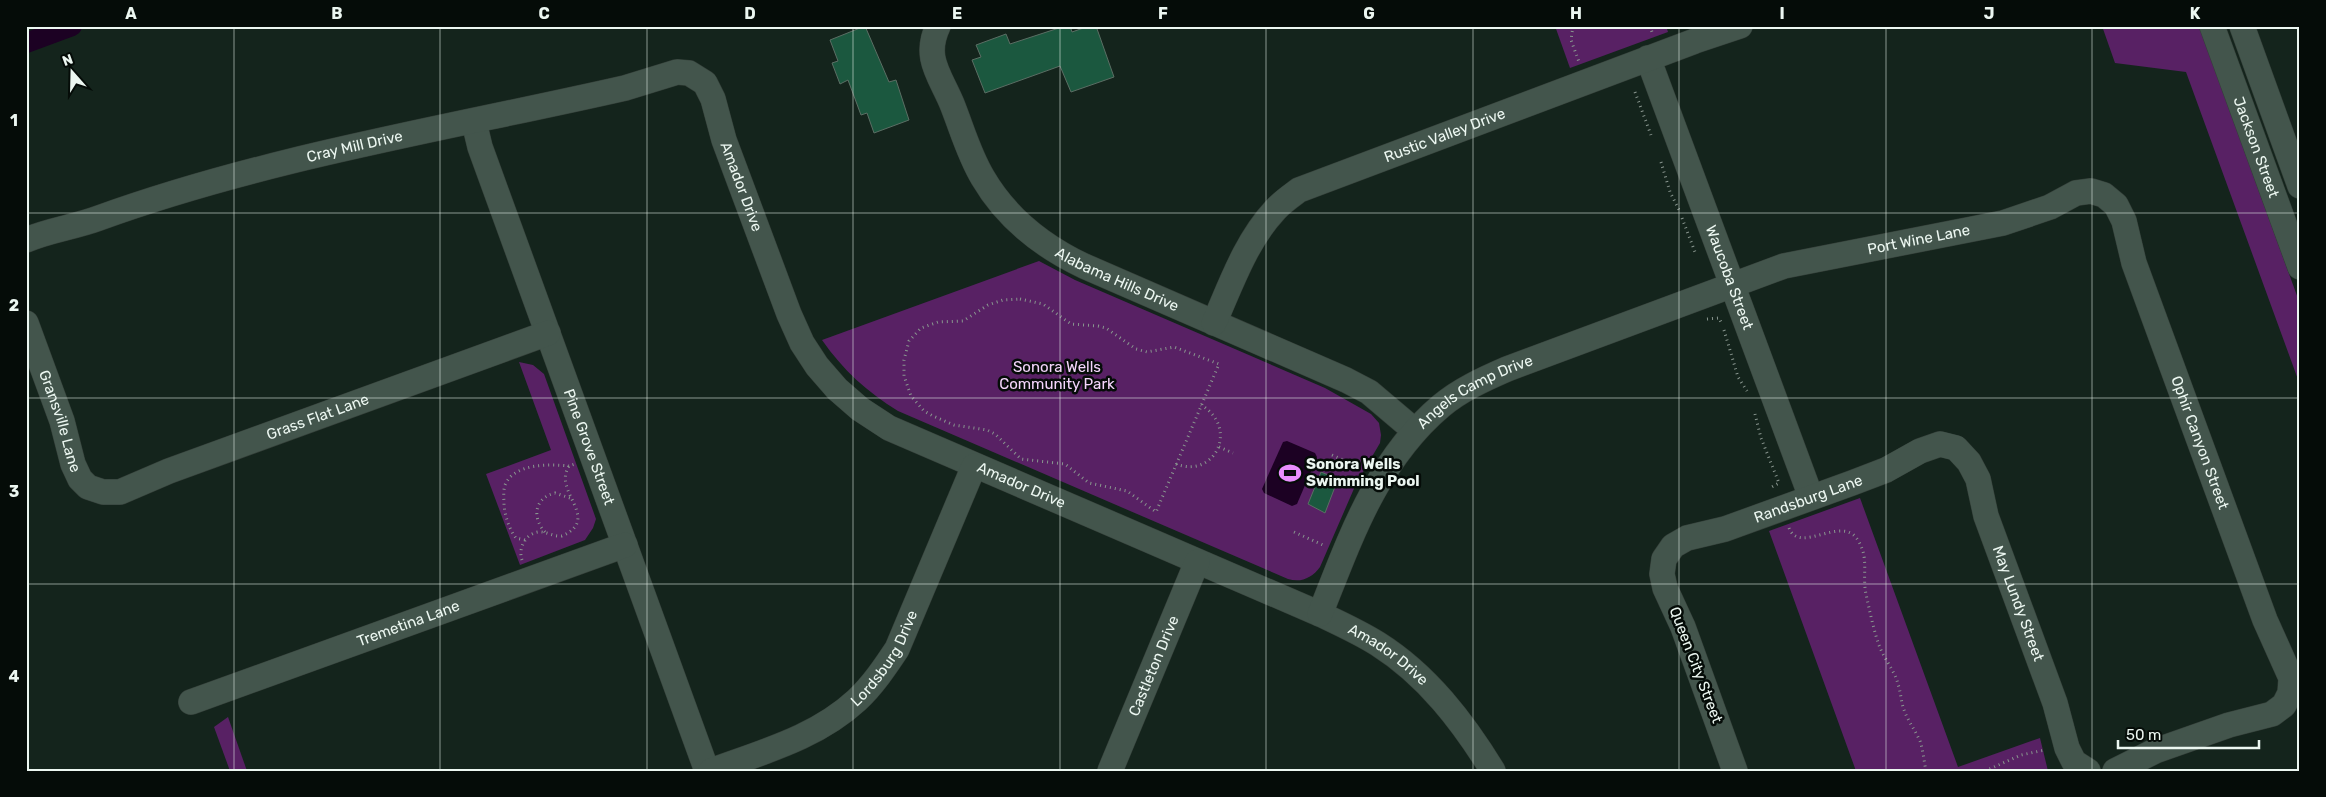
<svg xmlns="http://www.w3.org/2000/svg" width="2326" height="797" font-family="Rubik,sans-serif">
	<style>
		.green { fill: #582164 }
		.water { fill: #1c0123 }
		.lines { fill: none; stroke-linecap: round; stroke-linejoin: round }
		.canal { stroke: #1c0123; stroke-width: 20 }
		.building { fill: #1b583f; stroke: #5b6e64 }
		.minor-casing { stroke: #35403a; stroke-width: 26 }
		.path { stroke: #89968f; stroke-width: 3; stroke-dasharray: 1 4; stroke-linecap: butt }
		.minor { stroke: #43554c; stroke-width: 25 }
		.grid { fill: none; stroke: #ecf7f1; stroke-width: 1; stroke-opacity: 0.55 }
		.labels { text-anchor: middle; stroke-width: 5; stroke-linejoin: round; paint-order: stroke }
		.street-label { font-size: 15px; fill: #ecf7f1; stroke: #050c08 }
		.park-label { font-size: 15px; fill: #f4d5fc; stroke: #050c08 }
		.poi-label { font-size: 15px; font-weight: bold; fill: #ecf7f1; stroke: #050c08; text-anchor: start }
		.neatline { fill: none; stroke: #ecf7f1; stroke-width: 2 }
		.grid-label { font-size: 16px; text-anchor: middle; font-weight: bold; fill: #ecf7f1 }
	</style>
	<rect width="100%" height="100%" fill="#14241c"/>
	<g class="green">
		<path d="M 1555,26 L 1666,26 L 1668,32 L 1570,68 Z"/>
		<path d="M 2102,26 L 2199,26 L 2300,304 L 2300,385 L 2186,72 L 2115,63 Z"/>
		<path d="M 1039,261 L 1075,280 L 1325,388 L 1371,414 L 1379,423 L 1381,435 L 1380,443 L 1356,484 L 1320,567 C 1312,578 1301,583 1288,579 L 898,411 C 867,392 843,370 822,340 Z"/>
		<path d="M 519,362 L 533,365 L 544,374 L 596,519 L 593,528 L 585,540 L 520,565 L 486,474 L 551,450 Z"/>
		<path d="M 1860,498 L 1958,767 L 2040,738 L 2048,771 L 1856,771 L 1769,531 Z"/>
		<path d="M 228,717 L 247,771 L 230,771 L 214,727 Z"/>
	</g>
	<path class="water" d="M 1287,441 L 1315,453 L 1317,457 L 1297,504 L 1292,506 L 1264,493 L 1262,489 L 1283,442 Z"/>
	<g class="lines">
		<path class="canal" d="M 26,43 L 72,26"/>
	</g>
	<g class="building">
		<path d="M 865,26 L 889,82 L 896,80 L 909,120 L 874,133 L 867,113 L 861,115 L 848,80 L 840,84 L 832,63 L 838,61 L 830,40 Z"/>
		<path d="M 1065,26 L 1070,26 L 1072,32 L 1089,26 L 1096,26 L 1114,77 L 1071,92 L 1060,66 L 985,93 L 972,60 L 981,57 L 976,45 L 1006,34 L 1010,44 Z"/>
		<path d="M 1321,472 L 1338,479 L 1325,513 L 1308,504 Z"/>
	</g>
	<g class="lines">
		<g class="minor-casing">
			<g id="minor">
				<path id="s1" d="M 938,26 C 923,58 940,75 952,104 C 962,129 969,155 983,178 C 1007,219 1042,246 1084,266 L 1346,380 L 1369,392 L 1415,431"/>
				<path id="s2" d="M 2212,26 L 2300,267"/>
				<path d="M 2242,26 L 2300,186"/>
				<path id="s3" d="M 1648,58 L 1811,497"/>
				<path id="s4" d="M 474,122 L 480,147 L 707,771"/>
				<path id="s5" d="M 26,240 C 49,230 75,227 99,218 C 268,157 449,128 625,88 L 677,72 L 689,73 L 705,83 L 713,99 L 724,140 L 789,314 L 802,343 L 817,366 L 837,389 L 860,409 L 889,428 L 1320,614 C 1339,623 1359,632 1378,644 C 1427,675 1463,722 1493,771"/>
				<path id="s6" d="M 26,323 L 62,421 L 73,464 L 80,479 L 88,487 L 103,492 L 120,492 L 169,471 L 548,333"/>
				<path id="s7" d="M 1214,323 C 1231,284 1246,241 1275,210 C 1282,202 1291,196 1299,190 L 1695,41 L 1740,26"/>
				<path id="s8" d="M 1320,614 C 1350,539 1376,461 1441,406 C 1460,390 1484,379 1507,369 L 1784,266 L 2003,223 L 2050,207 L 2076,193 L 2091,191 L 2104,195 L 2116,205 L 2124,221 L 2134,263 L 2265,620 L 2291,678 L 2290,693 L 2284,705 L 2272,714 L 2229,725 L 2155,751 L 2115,771"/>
				<path id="s9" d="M 191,702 L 625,545"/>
				<path id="s10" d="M 711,771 C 762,752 816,738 857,700 C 873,685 885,667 897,649 L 974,466"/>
				<path id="s11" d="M 1110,771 L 1197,562"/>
				<path id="s12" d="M 1735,771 L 1683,627 L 1665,588 L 1662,574 L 1664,559 L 1673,546 L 1687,538 L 1725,529 L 1852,483 L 1886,470 L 1920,451 L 1940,444 L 1956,448 L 1969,462 L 1978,479 L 1986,516 L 2055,703 L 2067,748 L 2074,762 L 2088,771"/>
			</g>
		</g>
		<g class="path">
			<path d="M 1573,26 L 1571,40 L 1579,62"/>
			<path d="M 1650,26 L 1653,35"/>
			<path d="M 1635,92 L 1651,135"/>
			<path d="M 1661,162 L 1670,192 L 1680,212"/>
			<path d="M 1682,218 L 1695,252"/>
			<path d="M 1020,299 L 1043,304 L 1071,324 L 1098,326 L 1106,328 L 1136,349 L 1147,352 L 1174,347 L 1219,364 L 1156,512 L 1127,491 L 1089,483 L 1065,464 L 1021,459 L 995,434 L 987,430 L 954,425 L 933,416 L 924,411 L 911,396 L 904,376 L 904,360 L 909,341 L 921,328 L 938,322 L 963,321 L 988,305 L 1003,300 Z"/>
			<path d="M 1707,319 L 1719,318 L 1722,324"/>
			<path d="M 1724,330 L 1738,377 L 1747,391"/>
			<path d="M 1755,414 L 1761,438 L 1779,483 L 1770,488"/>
			<path d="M 1219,447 L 1233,453"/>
			<path d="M 1332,455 L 1357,466"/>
			<path d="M 1176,464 C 1216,479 1239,427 1201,405"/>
			<path d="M 1789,528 C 1800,556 1844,512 1859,542 C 1869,559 1862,576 1866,594 C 1869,608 1875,637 1881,650 C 1886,661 1895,672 1898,684 C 1901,693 1901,702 1904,710 C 1908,721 1915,730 1920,741 C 1923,750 1924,761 1926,771"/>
			<path d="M 545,532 C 532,518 534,498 555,493 L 570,498"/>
			<path d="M 1294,532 L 1323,545"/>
			<path d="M 525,540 L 516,538 C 509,529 505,516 504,505 C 504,499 503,491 505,485 C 514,463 550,464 569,466"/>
			<path d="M 522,560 C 518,549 525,534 538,532 C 546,531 553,537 562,536 C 602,518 552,492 569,466 L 575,464"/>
			<path d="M 1985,771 L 2021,755 L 2045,750"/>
		</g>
		<use href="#minor" class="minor"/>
	</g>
	<path class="grid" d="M 234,26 L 234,771M 440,26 L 440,771M 647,26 L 647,771M 853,26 L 853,771M 1060,26 L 1060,771M 1266,26 L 1266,771M 1473,26 L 1473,771M 1679,26 L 1679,771M 1886,26 L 1886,771M 2092,26 L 2092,771M 26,213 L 2300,213M 26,398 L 2300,398M 26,584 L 2300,584"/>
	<defs>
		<g id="stadium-bare" transform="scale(1.725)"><path d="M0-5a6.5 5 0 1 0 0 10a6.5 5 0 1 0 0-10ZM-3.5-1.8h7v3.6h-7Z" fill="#e98efe" stroke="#050c08" stroke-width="2.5" paint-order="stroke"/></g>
	</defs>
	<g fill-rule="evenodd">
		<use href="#stadium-bare" x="1290" y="473"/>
	</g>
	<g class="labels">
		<g class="street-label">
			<text dy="5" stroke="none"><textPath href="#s7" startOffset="316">Rustic Valley Drive</textPath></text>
			<text dy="5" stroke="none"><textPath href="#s5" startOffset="342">Cray Mill Drive</textPath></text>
			<text dy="5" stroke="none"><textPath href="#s2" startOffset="129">Jackson Street</textPath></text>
			<text dy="5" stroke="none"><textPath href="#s5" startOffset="814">Amador Drive</textPath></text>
			<text dy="5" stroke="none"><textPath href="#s8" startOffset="752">Port Wine Lane</textPath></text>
			<text dy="5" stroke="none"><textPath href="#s3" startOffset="234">Waucoba Street</textPath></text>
			<text dy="5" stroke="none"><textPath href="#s1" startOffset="335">Alabama Hills Drive</textPath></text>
			<text dy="5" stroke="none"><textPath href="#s8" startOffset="280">Angels Camp Drive</textPath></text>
			<text dy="5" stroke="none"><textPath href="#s6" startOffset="421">Grass Flat Lane</textPath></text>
			<text dy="5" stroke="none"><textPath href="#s6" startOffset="104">Gransville Lane</textPath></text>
			<text dy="5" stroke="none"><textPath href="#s8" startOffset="1214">Ophir Canyon Street</textPath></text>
			<text dy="5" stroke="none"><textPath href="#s4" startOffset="345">Pine Grove Street</textPath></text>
			<text dy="5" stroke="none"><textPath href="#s5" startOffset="1249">Amador Drive</textPath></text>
			<text dy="5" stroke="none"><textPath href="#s12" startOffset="385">Randsburg Lane</textPath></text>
			<text dy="5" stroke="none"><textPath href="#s12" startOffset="714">May Lundy Street</textPath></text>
			<text dy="5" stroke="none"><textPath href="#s9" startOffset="231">Tremetina Lane</textPath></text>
			<text dy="5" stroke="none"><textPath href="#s5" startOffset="1654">Amador Drive</textPath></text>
			<text dy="5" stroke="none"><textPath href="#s10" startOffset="214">Lordsburg Drive</textPath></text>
			<text transform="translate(1696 665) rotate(69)" y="5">Queen City Street</text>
			<text dy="5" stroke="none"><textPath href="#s11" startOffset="114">Castleton Drive</textPath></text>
		</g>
		<g class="park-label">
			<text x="1057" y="372">Sonora Wells<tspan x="1057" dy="17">Community Park</tspan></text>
		</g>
		<g class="poi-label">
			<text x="1306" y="469">Sonora Wells<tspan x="1306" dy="17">Swimming Pool</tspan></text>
		</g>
	</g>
	<rect width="2326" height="797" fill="none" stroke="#050c08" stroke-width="55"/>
	<g transform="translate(72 72) rotate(340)" stroke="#050c08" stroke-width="4" paint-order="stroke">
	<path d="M0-4L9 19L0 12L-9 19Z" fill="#ecf7f1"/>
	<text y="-8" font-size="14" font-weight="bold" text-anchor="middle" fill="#ecf7f1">N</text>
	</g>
	<path d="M2118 740v8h141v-8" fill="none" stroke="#ecf7f1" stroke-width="2.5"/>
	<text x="2126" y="740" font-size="15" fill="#ecf7f1" stroke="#050c08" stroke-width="4" paint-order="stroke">50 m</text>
	<rect x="28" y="28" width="2270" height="742" class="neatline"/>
	<g class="grid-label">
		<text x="131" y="19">A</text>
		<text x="337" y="19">B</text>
		<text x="544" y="19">C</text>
		<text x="750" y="19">D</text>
		<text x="957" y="19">E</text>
		<text x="1163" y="19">F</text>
		<text x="1369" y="19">G</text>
		<text x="1576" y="19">H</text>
		<text x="1782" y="19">I</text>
		<text x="1989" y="19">J</text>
		<text x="2195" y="19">K</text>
		<text x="14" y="126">1</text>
		<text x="14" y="311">2</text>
		<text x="14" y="497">3</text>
		<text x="14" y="682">4</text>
	</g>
</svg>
